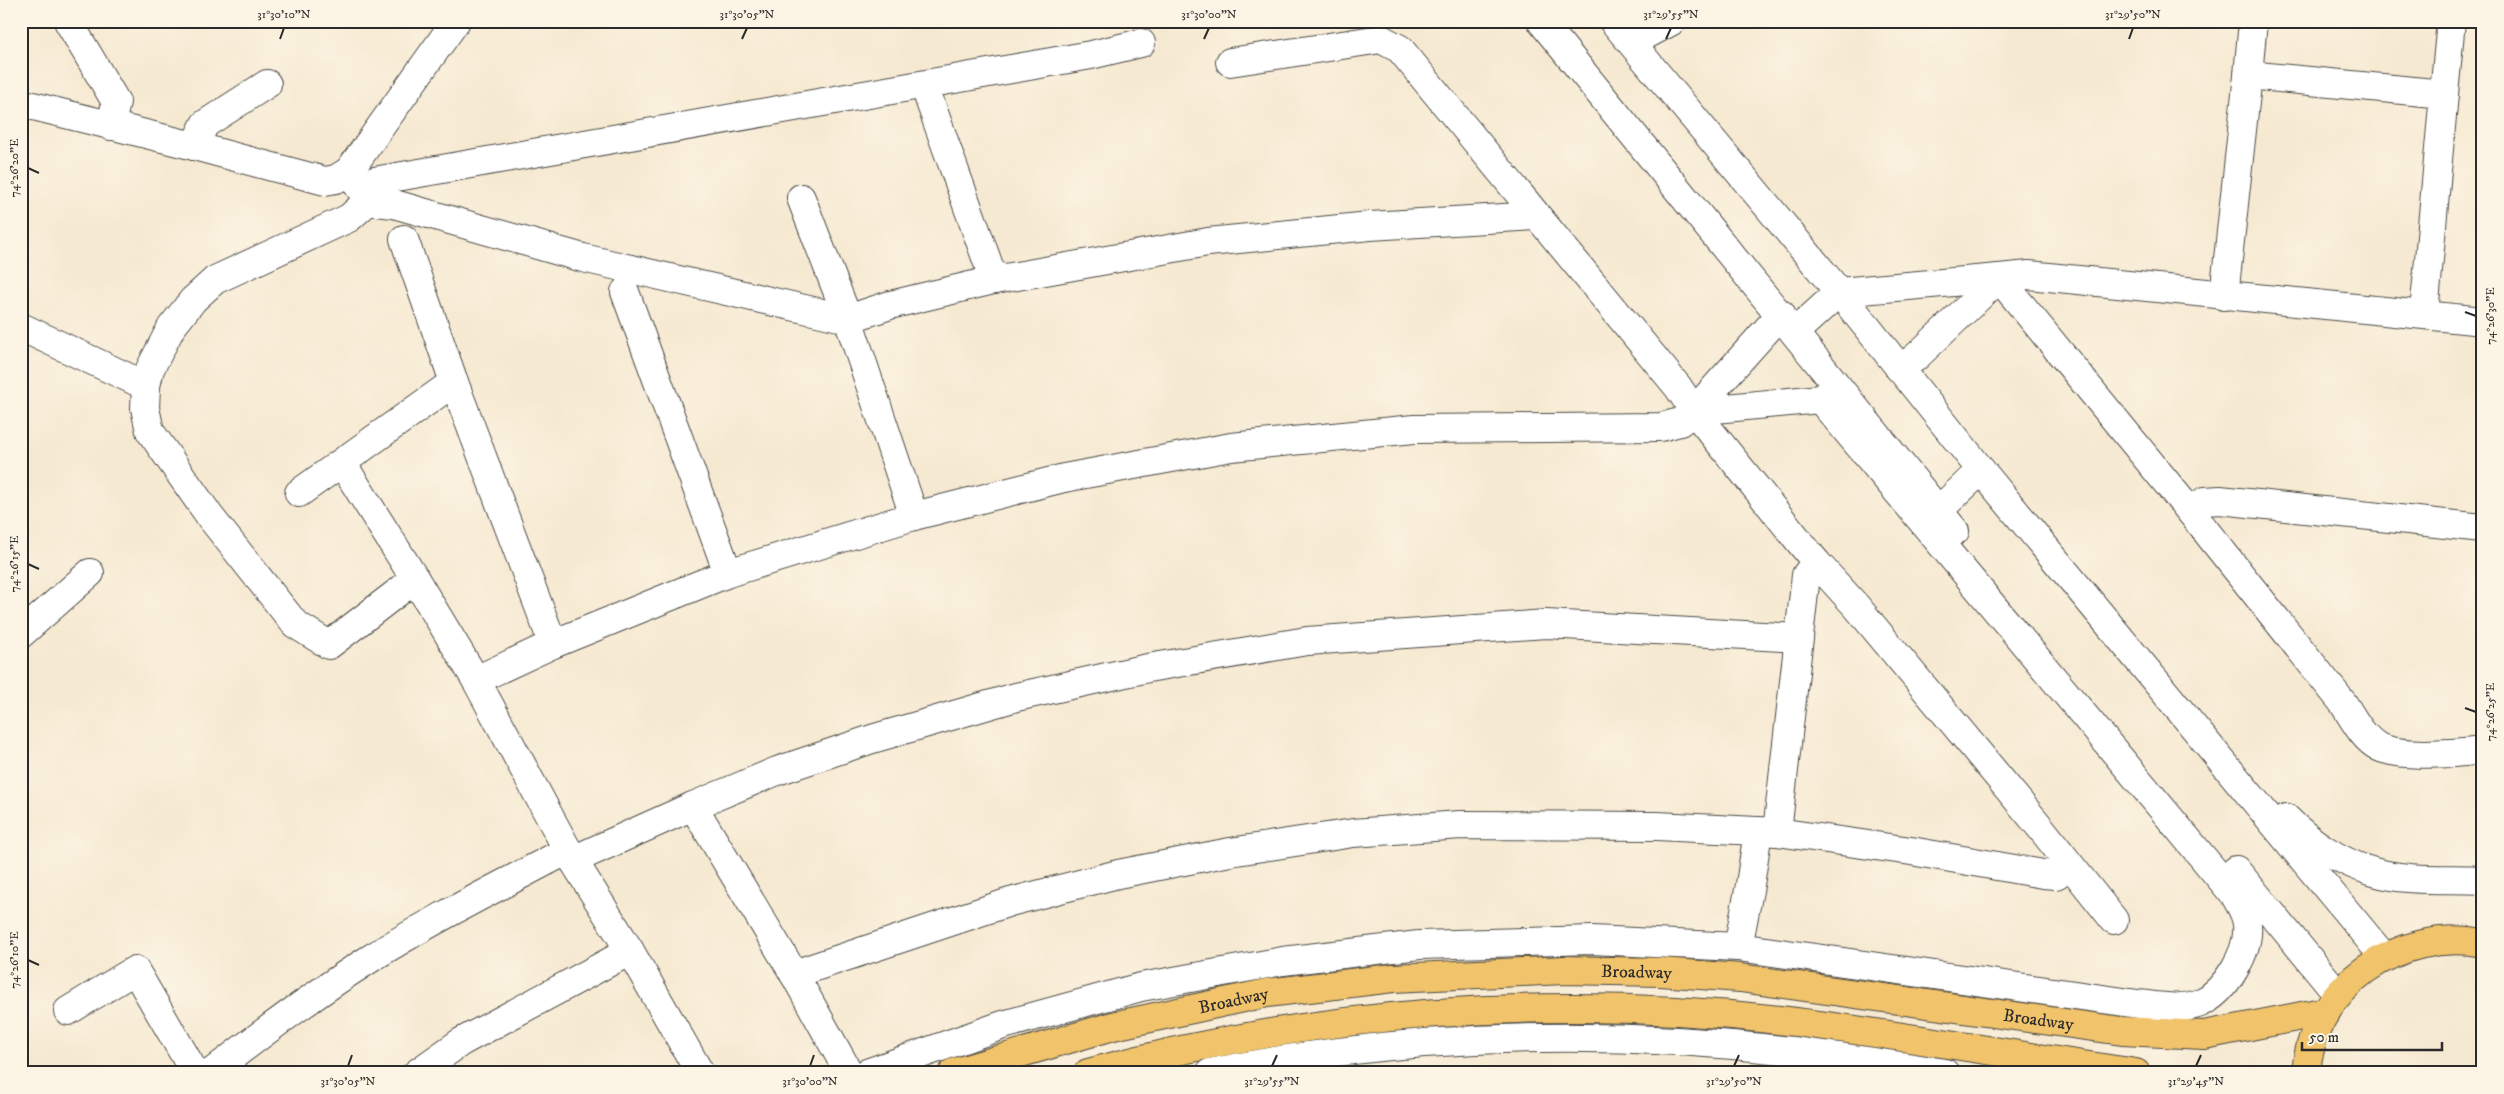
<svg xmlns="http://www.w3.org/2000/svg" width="2504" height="1094" font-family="'IM FELL DW Pica',serif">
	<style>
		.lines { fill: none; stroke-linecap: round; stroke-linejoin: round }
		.minor-casing { stroke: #494844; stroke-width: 30 }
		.major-casing { stroke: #494844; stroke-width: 30 }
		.minor { stroke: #fff; stroke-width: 28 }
		.major { stroke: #f1c36a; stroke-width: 28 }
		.ticks { fill: none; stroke: #2b2b2b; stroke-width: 2 }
		.labels { text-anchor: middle; stroke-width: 4.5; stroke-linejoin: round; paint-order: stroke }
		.street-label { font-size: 18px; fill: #2b2b2b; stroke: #fcf5e5 }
		.neatline { fill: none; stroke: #2b2b2b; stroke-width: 2 }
		.ticks-label { font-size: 12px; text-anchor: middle; fill: #2b2b2b }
	</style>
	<rect width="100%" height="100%" fill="#fcf5e5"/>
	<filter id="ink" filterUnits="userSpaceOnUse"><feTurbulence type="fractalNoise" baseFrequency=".02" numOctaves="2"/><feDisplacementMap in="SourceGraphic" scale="10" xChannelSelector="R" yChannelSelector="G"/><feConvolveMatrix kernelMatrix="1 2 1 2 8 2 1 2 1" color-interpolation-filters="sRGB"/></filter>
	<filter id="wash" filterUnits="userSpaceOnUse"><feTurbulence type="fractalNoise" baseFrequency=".0096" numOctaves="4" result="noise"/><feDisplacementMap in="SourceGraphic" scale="20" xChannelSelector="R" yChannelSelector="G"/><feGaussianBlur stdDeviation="1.12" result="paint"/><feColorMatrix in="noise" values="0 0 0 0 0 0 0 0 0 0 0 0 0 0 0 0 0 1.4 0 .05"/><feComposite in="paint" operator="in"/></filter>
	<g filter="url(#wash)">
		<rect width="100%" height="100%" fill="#f6e9d1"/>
	</g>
	<g filter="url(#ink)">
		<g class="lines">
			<g class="minor-casing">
				<g id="minor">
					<path d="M 68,21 L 116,102 L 111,126"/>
					<path d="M 1541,21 L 1955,531"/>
					<path d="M 1613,21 L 1839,292 L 1795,332"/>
					<path d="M 1646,35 L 1672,21"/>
					<path d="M 1230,62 L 1381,39 L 1400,49 L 1678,387 L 1694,411 L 1816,562 L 1857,607 L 2040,827 L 2114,920"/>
					<path d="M 2248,75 L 2253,21"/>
					<path d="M 2444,94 L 2451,21"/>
					<path d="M 929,99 L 994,280"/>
					<path d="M 21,103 L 194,146 L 325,181 L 336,179 L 349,171 L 456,21"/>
					<path d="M 194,146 L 205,124 L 267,84"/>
					<path d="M 349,171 L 368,201 L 394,204 L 583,258 L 848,319 L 890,305 L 994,280 L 1208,242 L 1370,226 L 1535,216"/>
					<path d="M 361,189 L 374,181 L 1091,55 L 1141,43"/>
					<path d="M 368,201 L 349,218 L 215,280 L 193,300 L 171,328 L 150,369 L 146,386 L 145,408 L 150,431 L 211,518 L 295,624 L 329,645 L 415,579"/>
					<path d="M 404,239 L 454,382 L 553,644"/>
					<path d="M 1999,278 L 1839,292 L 1981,470 L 2384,957"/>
					<path d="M 625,292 L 728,573"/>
					<path d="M 2224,296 L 2248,75 L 2444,94 L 2424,314"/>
					<path d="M 1781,314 L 1694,411 L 1820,399 L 1835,388"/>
					<path d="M 2483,321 L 2029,275 L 1999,278 L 2189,510 L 2343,703 C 2353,718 2363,739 2379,747 C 2403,758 2457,753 2483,750"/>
					<path d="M 21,327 L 146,386"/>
					<path d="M 1899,368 L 1915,358 L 1999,278"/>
					<path d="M 342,463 L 415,579 L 476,680 L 573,860 L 630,951 L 700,1073"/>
					<path d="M 299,493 L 454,382"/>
					<path d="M 2189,510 L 2205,501 L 2220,500 L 2483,528"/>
					<path d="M 1938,511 L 1981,470"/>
					<path d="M 914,516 L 1064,478 L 1231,447 L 1414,429 L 1661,427 L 1680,422 L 1694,411"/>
					<path d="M 21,634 L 90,573"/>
					<path d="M 476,680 L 553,644 L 728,573 L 914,516 L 848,319 L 801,198"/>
					<path d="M 2286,818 C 2309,842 2342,863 2374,872 C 2408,882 2448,878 2483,880"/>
					<path d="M 1777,832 L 1911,851 L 2043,874 L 2056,875 L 2069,866"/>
					<path d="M 573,860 L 693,806"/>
					<path d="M 2236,870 L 2338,994"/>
					<path d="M 1738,947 L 1750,885 L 1758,831"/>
					<path d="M 794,974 L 1010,902 L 1118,874 L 1230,852 L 1353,833 L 1460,825 L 1657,826 L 1777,832 L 1806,575 L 1816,562"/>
					<path d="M 68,1011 L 135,970 L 195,1073"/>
					<path d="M 211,1073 C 261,1034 312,996 365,962 C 431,920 500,886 568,850"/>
					<path d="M 417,1073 L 461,1042 L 630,951"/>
					<path d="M 849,1073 L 794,974 L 693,806 L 777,771 L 872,739 L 1016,697 L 1148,668 L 1307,641 L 1546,624 L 1799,638"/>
					<path d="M 867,1073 L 1003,1025 L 1141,987 L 1283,961 L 1419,945 L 1592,940 L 1738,947 L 2138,1004 C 2158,1006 2181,1011 2200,1003 C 2225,992 2250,952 2247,924 C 2246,913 2240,905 2235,896 L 1820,399"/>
					<path d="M 1210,1073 C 1249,1064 1289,1059 1329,1053 C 1482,1033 1638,1033 1792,1051 C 1843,1057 1894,1065 1945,1073"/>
				</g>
			</g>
			<g class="major-casing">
				<g id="major">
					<path id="s1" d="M 953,1073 L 1113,1026 L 1267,993 L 1393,978 L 1564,970 L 1660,972 L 1740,978 L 2122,1031 L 2204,1035 L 2327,1011"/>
					<path d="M 1088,1073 C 1311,1012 1549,993 1779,1020 C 1898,1034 2017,1056 2136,1073"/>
					<path d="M 2306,1073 C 2312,986 2400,927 2483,943"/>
				</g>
			</g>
			<use href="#minor" class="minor"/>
			<use href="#major" class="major"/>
		</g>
	</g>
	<path class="ticks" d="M 280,39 L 284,28M 742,39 L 747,28M 1204,39 L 1209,28M 1666,39 L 1671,28M 2129,39 L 2133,28M 28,168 L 39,173M 2465,312 L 2476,316M 28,564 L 39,569M 2465,708 L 2476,712M 28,960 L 39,965M 348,1066 L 352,1055M 810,1066 L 814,1055M 1272,1066 L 1277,1055M 1734,1066 L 1739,1055M 2196,1066 L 2201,1055"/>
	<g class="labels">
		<g class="street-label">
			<text dy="6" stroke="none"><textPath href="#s1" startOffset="695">Broadway</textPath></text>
			<text dy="6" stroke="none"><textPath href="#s1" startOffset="290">Broadway</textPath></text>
			<text dy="6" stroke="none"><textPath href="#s1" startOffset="1100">Broadway</textPath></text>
		</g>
	</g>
	<rect width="2504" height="1094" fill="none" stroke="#fcf5e5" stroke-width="55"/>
	<path d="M2302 1042v8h140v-8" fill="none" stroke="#2b2b2b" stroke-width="2.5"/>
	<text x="2309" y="1042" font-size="15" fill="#2b2b2b" stroke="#fcf5e5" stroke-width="4" paint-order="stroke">50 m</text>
	<rect x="28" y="28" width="2448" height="1038" class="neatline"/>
	<g class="ticks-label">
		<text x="284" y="18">31°30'10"N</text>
		<text x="747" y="18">31°30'05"N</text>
		<text x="1209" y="18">31°30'00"N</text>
		<text x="1671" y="18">31°29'55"N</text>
		<text x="2133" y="18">31°29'50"N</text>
		<text transform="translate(14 168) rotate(-90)" y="4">74°26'20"E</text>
		<text transform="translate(2490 316) rotate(-90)" y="4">74°26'30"E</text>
		<text transform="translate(14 564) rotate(-90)" y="4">74°26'15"E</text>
		<text transform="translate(2490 712) rotate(-90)" y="4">74°26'25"E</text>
		<text transform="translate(14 960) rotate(-90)" y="4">74°26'10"E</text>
		<text x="348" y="1085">31°30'05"N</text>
		<text x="810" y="1085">31°30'00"N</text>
		<text x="1272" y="1085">31°29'55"N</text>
		<text x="1734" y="1085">31°29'50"N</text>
		<text x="2196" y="1085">31°29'45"N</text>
	</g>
</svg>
